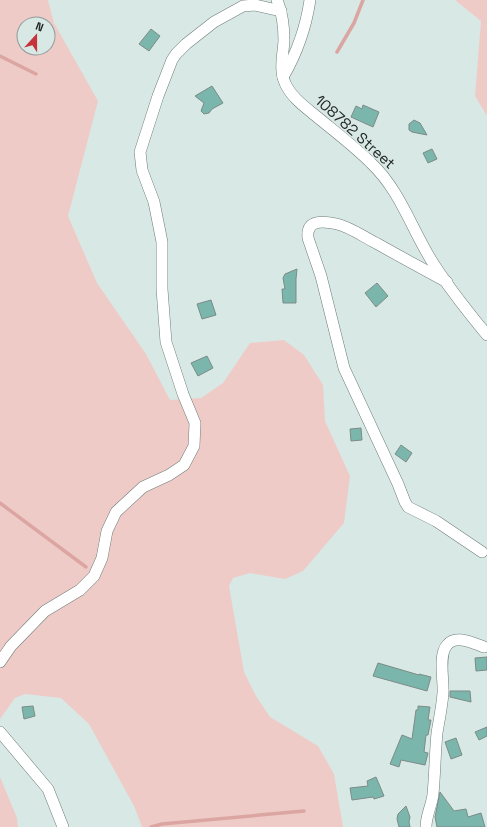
<svg xmlns="http://www.w3.org/2000/svg" width="487" height="827" font-family="'Space Grotesk',sans-serif">
	<style>
		.green { fill: #efcbc8; fill-rule: evenodd }
		.lines { fill: none; stroke-linecap: round; stroke-linejoin: round }
		.stream { stroke: #dba6a2; stroke-width: 3.5 }
		.building { fill: #7bb6ac; stroke: #7d8b88 }
		.minor-casing { stroke: #6f7d7a; stroke-width: 12 }
		.minor { stroke: #fff; stroke-width: 11 }
		.labels { text-anchor: middle; stroke-width: 3; stroke-linejoin: round; paint-order: stroke }
		.street-label { font-size: 15px; fill: #212726; stroke: #d8e8e5 }
	</style>
	<rect width="100%" height="100%" fill="#d8e8e5"/>
	<g class="green">
		<path d="M 0,0 L 48,0 L 54,23 L 98,101 L 68,216 L 97,283 L 146,354 L 170,400 L 201,398 L 223,383 L 250,343 L 284,340 L 304,355 L 323,385 L 325,421 L 350,476 L 344,523 L 303,571 L 285,579 L 250,573 L 233,578 L 229,586 L 244,672 L 256,696 L 270,717 L 318,746 L 334,774 L 343,827 L 142,827 L 134,806 L 89,724 L 61,698 L 25,694 L 15,698 L 0,719 ZM 24,24 L 48,24 L 48,48 L 24,48 Z"/>
		<path d="M 455,0 L 487,0 L 487,116 L 475,96 L 481,21 Z"/>
		<path d="M 0,777 L 17,818 L 18,827 L 0,827 Z"/>
	</g>
	<g class="lines">
		<g class="stream">
			<path d="M 337,52 L 354,23 L 363,0"/>
			<path d="M 0,56 L 36,74"/>
			<path d="M 0,503 L 86,567"/>
			<path d="M 151,827 L 162,824 L 304,811"/>
		</g>
	</g>
	<g class="building">
		<path d="M 151,29 L 160,36 L 149,51 L 139,44 Z"/>
		<path d="M 212,86 L 223,103 L 212,109 L 209,113 L 204,114 L 201,111 L 204,103 L 195,96 Z"/>
		<path d="M 363,105 L 379,112 L 373,127 L 351,117 L 356,106 L 362,109 Z"/>
		<path d="M 414,120 L 420,123 L 427,135 L 412,132 L 409,130 L 409,124 Z"/>
		<path d="M 432,149 L 437,159 L 428,163 L 423,153 Z"/>
		<path d="M 297,269 L 296,279 L 296,303 L 283,303 L 282,289 L 285,289 L 283,278 L 285,274 Z"/>
		<path d="M 377,283 L 388,296 L 376,307 L 365,293 Z"/>
		<path d="M 211,300 L 216,315 L 202,319 L 197,304 Z"/>
		<path d="M 207,356 L 213,368 L 198,376 L 191,363 Z"/>
		<path d="M 361,428 L 362,440 L 351,441 L 350,429 Z"/>
		<path d="M 401,445 L 412,453 L 406,462 L 395,454 Z"/>
		<path d="M 487,657 L 487,670 L 476,671 L 475,658 Z"/>
		<path d="M 378,663 L 419,675 L 419,674 L 431,677 L 427,691 L 373,676 Z"/>
		<path d="M 450,691 L 470,691 L 471,702 L 450,697 Z"/>
		<path d="M 33,706 L 35,716 L 24,719 L 22,707 Z"/>
		<path d="M 418,706 L 430,707 L 428,720 L 431,720 L 428,735 L 426,735 L 424,752 L 428,753 L 425,765 L 401,760 L 399,767 L 390,764 L 402,735 L 412,739 L 416,710 L 418,710 Z"/>
		<path d="M 487,727 L 487,736 L 479,740 L 475,732 Z"/>
		<path d="M 456,738 L 462,755 L 451,759 L 445,742 Z"/>
		<path d="M 376,777 L 384,796 L 374,799 L 373,797 L 352,800 L 350,788 L 368,786 L 367,781 Z"/>
		<path d="M 440,792 L 454,811 L 466,809 L 468,817 L 481,813 L 485,827 L 437,827 L 435,817 Z"/>
		<path d="M 406,806 L 410,817 L 409,822 L 410,827 L 399,827 L 397,819 L 398,814 Z"/>
	</g>
	<g class="lines">
		<g class="minor-casing">
			<g id="minor">
				<path d="M 277,0 C 282,12 284,28 284,41 C 283,55 279,70 285,83 C 291,97 305,107 316,116 C 334,131 354,146 371,163 C 400,190 412,230 433,263 C 449,288 468,312 487,335"/>
				<path d="M 283,77 C 297,53 306,27 310,0"/>
				<path d="M 447,282 C 423,269 399,256 376,243 C 364,237 350,227 337,224 C 323,221 306,219 308,238 L 321,276 L 344,368 L 398,484 L 405,502 L 408,507 L 436,521 L 482,552"/>
				<path d="M 0,662 L 11,646 L 45,611 L 80,590 L 94,576 L 102,558 L 107,531 L 116,512 L 143,487 L 169,475 L 184,465 L 194,446 L 195,423 L 183,394 L 166,342 L 162,289 L 162,242 L 154,202 L 142,170 L 140,152 L 158,96 L 172,60 L 176,54 L 186,44 L 214,22 L 243,6 L 255,5 L 281,11"/>
				<path d="M 0,732 L 48,789 L 63,827"/>
				<path d="M 426,827 C 426,815 432,805 433,794 C 435,774 435,753 437,733 C 439,720 442,707 443,693 C 444,681 438,655 447,645 C 456,634 473,643 484,647"/>
			</g>
		</g>
		<use href="#minor" class="minor"/>
	</g>
	<g class="labels">
		<g class="street-label">
			<text transform="translate(355 132) rotate(42)" y="5">108782 Street</text>
		</g>
	</g>
	<g transform="translate(36 36) rotate(21)"><circle r="19" fill="#d8e8e5" stroke="#8f9b99"/>
	<path d="M0-3L7 15L0 10L-7 15Z" fill="#c4343a"/>
	<text y="-6" font-size="11" font-weight="bold" text-anchor="middle" fill="#212726">N</text>
	</g>
</svg>
